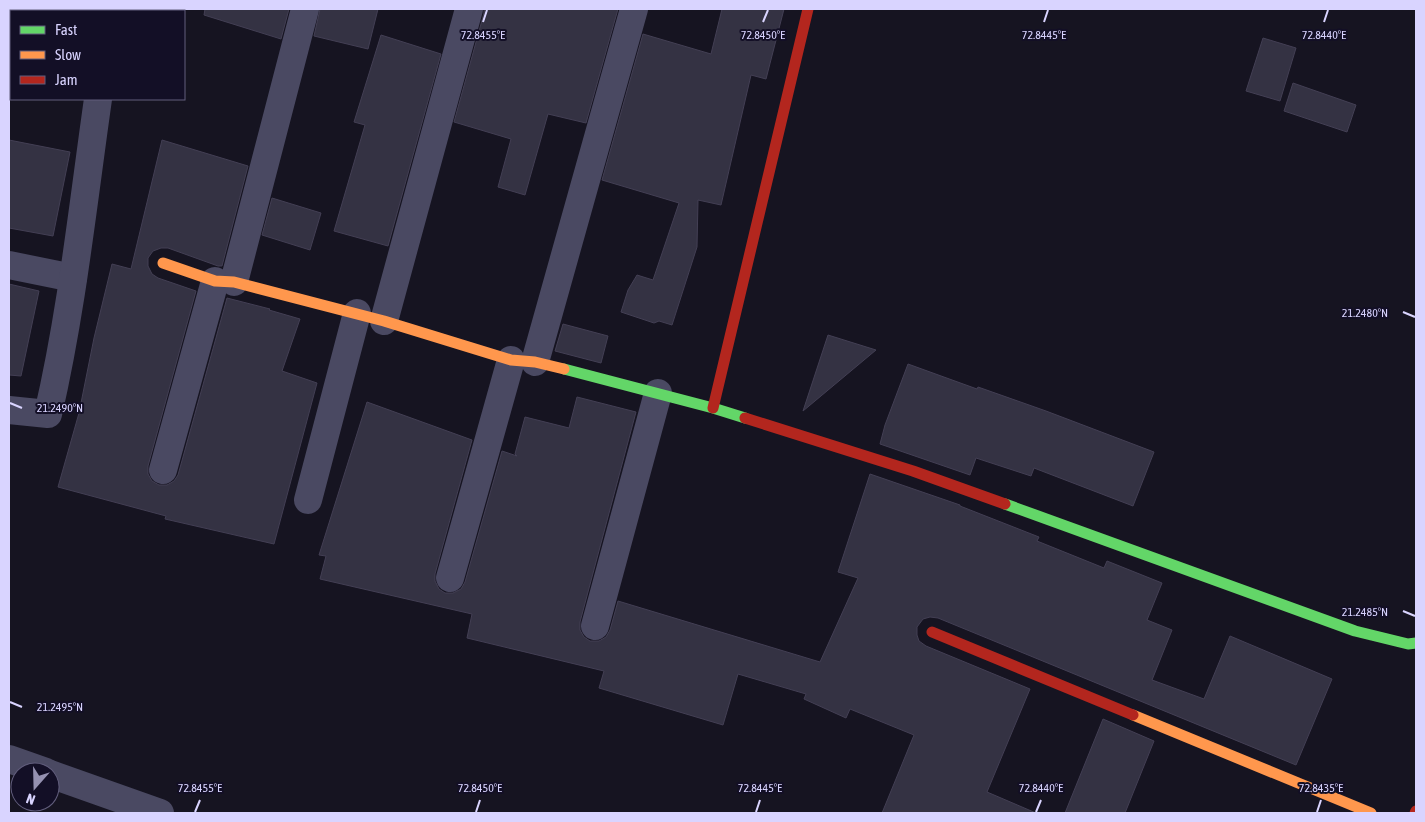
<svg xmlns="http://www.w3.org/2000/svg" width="1425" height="822" font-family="'Asap Condensed',sans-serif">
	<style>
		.building { fill: #343243; stroke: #433f54 }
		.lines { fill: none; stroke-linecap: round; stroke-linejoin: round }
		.street { stroke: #4a4962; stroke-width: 28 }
		.fast { stroke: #63d668; stroke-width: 11 }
		.slow { stroke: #ff974d; stroke-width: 11 }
		.jam { stroke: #b3261e; stroke-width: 11 }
		.ticks { fill: none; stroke: #d9d4ff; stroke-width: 2 }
		.ticks-label { font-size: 12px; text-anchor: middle; fill: #d9d4ff; stroke: #130f26; stroke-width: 4; stroke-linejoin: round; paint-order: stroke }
	</style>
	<rect width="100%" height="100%" fill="#161421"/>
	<g class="building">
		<path d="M 205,9 L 289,9 L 281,39 L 204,15 Z"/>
		<path d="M 320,9 L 378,9 L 368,49 L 314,36 Z"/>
		<path d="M 484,9 L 618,9 L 586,123 L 548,114 L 525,195 L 498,187 L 511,139 L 454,122 L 484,13 Z"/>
		<path d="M 722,9 L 784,9 L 766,79 L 751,75 L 721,205 L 698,200 L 697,247 L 672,325 L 659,321 L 654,323 L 621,312 L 628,290 L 637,275 L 653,280 L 679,203 L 602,180 L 643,34 L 711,54 Z"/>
		<path d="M 381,35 L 441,54 L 388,246 L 334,231 L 365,125 L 354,122 Z"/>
		<path d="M 1263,38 L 1296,48 L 1280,101 L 1246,91 Z"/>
		<path d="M 1293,83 L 1356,105 L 1347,132 L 1284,111 Z"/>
		<path d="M 9,140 L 70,152 L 53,236 L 9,228 Z"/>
		<path d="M 162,140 L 248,166 L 222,266 L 218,266 L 168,248 L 161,248 L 153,251 L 148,258 L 148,266 L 152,274 L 158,278 L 196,291 L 148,466 L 148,474 L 152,481 L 159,485 L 167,485 L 174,481 L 178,475 L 227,298 L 270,309 L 269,310 L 300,319 L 282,371 L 317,383 L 274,544 L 165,519 L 166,516 L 58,487 L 79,413 L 94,338 L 112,264 L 131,269 Z"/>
		<path d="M 272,198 L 321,213 L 310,250 L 262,235 Z"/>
		<path d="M 9,284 L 39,291 L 21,376 L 9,375 Z"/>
		<path d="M 563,324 L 608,336 L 601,363 L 555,351 Z"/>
		<path d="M 828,335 L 876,350 L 803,411 Z"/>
		<path d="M 908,364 L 977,389 L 978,387 L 1046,411 L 1154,452 L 1133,506 L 1034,468 L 1031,476 L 976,458 L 970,475 L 880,444 L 885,425 Z"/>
		<path d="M 577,397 L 636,412 L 580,622 L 580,630 L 584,637 L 590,641 L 599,641 L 606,637 L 610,630 L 618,601 L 820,662 L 858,578 L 838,572 L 870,474 L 960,505 L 960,506 L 1039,537 L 1037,541 L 1104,568 L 1107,561 L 1162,583 L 1147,620 L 1172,630 L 1152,680 L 1204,699 L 1230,636 L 1332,679 L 1296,765 L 938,618 L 930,617 L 923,619 L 917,627 L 917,635 L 919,641 L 926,646 L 1030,689 L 987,792 L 1036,813 L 882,813 L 914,735 L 850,709 L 846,718 L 804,699 L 806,694 L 738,674 L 723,725 L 599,688 L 604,671 L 467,638 L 472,614 L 320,579 L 326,556 L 319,555 L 367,402 L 472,440 L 435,574 L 435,581 L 439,589 L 445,593 L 453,593 L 461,589 L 465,582 L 502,451 L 517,456 L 515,454 L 525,417 L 569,428 Z"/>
		<path d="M 1103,719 L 1154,741 L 1125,813 L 1065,813 Z"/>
	</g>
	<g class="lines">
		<g class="street">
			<path d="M 109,11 L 109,9"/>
			<path d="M 9,265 L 73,278"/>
			<path d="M 234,282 L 305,9"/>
			<path d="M 384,321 L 469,9"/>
			<path d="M 535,362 L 634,9"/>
			<path d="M 9,410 L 48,414 C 72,310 83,204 98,99"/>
			<path d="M 163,470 L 215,281"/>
			<path d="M 308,500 L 357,313"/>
			<path d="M 450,578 L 511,360"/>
			<path d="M 595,626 L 658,393"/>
			<path d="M 9,759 L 46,772"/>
			<path d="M 50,774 L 160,813"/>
		</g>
		<g class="fast">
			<path d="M 564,369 L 713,408 L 745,418"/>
			<path d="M 1005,504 L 1355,631 L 1408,644 L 1416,643"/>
		</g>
		<g class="slow">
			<path d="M 163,263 L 215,281 L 234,282 L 384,321 L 511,360 L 535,362 L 564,369"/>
			<path d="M 1133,715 L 1371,813"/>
		</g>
		<g class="jam">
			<path d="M 713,408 L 808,9"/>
			<path d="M 745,418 L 913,471 L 1005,504"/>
			<path d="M 932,632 L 1133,715"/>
			<path d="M 1415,813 L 1416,811"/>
		</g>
	</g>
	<path class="ticks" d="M 483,22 L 487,10M 763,22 L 768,10M 1044,22 L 1048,10M 1324,22 L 1328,10M 1403,312 L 1415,317M 10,403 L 22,408M 1403,611 L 1415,616M 10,702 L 22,707M 195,812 L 200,800M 476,812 L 480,800M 756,812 L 760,800M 1036,812 L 1041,800M 1317,812 L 1321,800"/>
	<g class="ticks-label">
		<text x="483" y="39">72.8455°E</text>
		<text x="763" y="39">72.8450°E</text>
		<text x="1044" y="39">72.8445°E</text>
		<text x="1324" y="39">72.8440°E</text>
		<text x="1365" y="317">21.2480°N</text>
		<text x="60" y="412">21.2490°N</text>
		<text x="1365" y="616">21.2485°N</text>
		<text x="60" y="711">21.2495°N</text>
		<text x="200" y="792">72.8455°E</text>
		<text x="480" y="792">72.8450°E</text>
		<text x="760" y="792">72.8445°E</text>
		<text x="1041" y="792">72.8440°E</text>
		<text x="1321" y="792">72.8435°E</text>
	</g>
	<rect width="1425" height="822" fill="none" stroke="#d9d4ff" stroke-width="20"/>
	<rect x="10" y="10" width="175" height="90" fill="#130f26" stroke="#625e7d"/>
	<rect x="20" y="26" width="25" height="8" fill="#63d668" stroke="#625e7d"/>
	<text x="55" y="35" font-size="15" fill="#d9d4ff">Fast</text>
	<rect x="20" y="51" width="25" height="8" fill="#ff974d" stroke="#625e7d"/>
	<text x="55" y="60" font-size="15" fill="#d9d4ff">Slow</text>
	<rect x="20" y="76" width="25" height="8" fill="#b3261e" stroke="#625e7d"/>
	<text x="55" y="85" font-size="15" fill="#d9d4ff">Jam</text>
	<g transform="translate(35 787) rotate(200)"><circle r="24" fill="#130f26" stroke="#625e7d"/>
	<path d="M0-4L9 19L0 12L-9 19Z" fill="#9591b1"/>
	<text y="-8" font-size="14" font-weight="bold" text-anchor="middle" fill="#d9d4ff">N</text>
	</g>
</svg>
